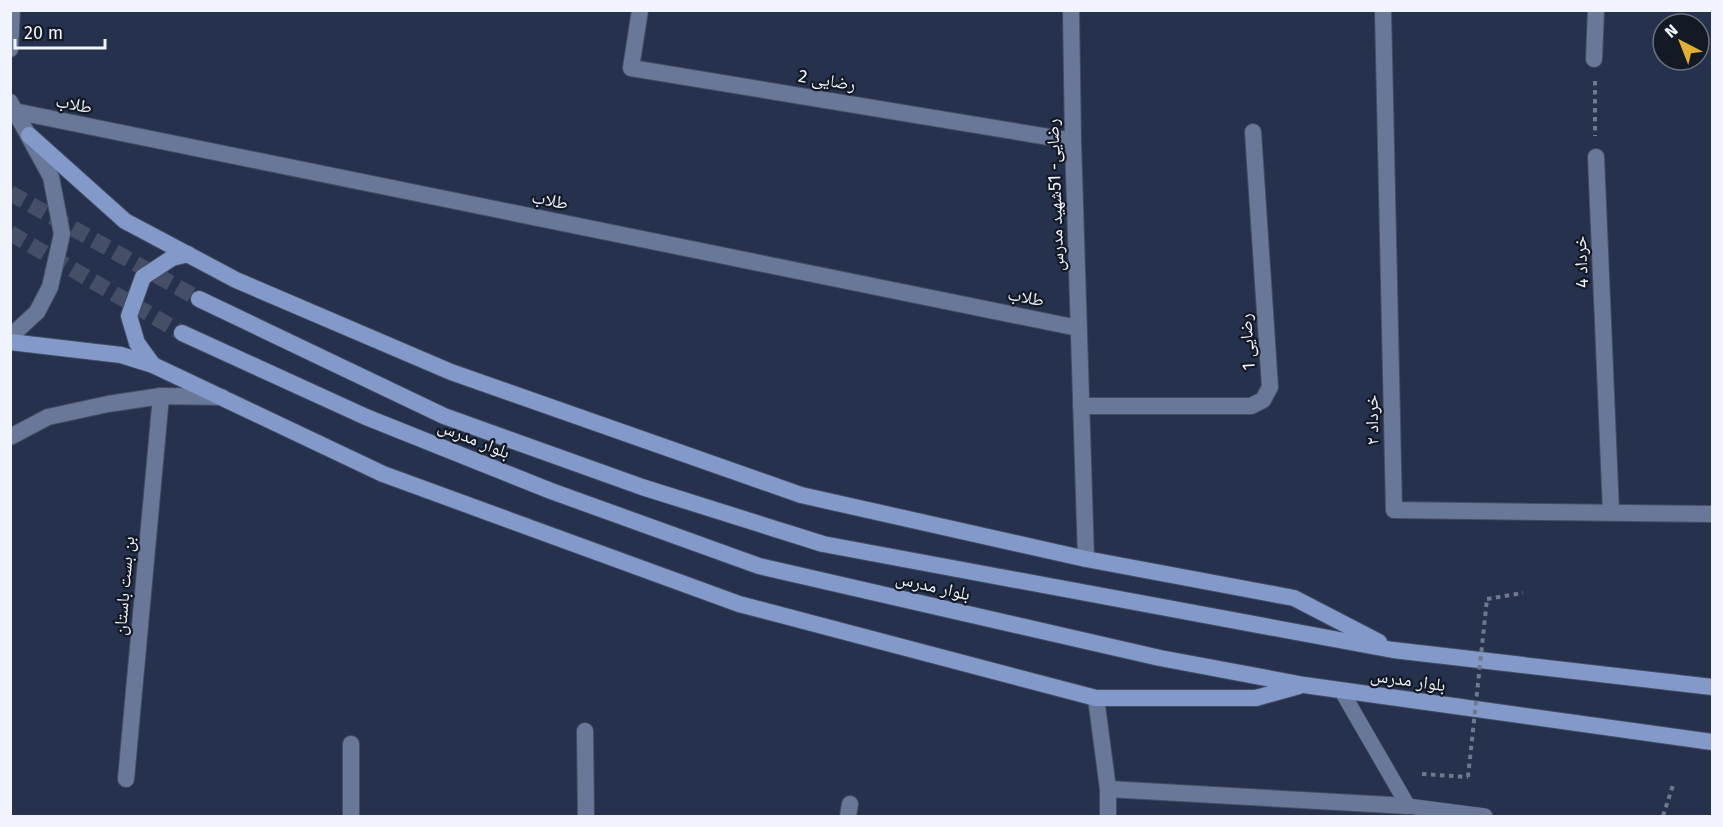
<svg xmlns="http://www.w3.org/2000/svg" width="1723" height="827" font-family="'Fira Sans','Noto Naskh Arabic',sans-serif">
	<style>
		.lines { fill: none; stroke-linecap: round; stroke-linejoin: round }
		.primary-tunnel { stroke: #444e67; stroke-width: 16; stroke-dasharray: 16 8; stroke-linecap: butt }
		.service-casing { stroke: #444d62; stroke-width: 16 }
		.minor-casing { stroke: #444d62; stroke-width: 18 }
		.secondary-casing { stroke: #444d62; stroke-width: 18 }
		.primary-casing { stroke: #444d62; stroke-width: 18 }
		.path { stroke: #6f788c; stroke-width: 4; stroke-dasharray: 4.5 4.5; stroke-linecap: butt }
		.service { stroke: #697898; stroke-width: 15 }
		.minor { stroke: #697898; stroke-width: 16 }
		.secondary { stroke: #697898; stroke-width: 16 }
		.primary { stroke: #8399ca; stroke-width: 16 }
		.path-bridge { stroke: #6f788c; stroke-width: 4; stroke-dasharray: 4.5 4.5; stroke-linecap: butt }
		.labels { text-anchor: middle; stroke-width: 4.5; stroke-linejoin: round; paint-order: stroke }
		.street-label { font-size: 18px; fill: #f1f4fc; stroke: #141926 }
	</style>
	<rect width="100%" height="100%" fill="#25314d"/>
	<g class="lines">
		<g class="primary-tunnel">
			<path d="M 10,193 L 199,299"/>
			<path d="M 10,233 L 182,333"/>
		</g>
		<g class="service-casing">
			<path id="service" d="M 1341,690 L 1408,806 L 1485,816"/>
		</g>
		<g class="minor-casing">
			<g id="minor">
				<path d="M 640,10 L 631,68 L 1073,141"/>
				<path d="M 1071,10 L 1073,141 L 1086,559"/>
				<path d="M 1383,10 L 1394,510 L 1712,514"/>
				<path d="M 1594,59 L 1596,10"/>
				<path d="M 14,111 L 1078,328"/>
				<path d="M 1596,157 L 1611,512"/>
				<path d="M 1081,406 L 1251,406 L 1263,400 L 1270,387 L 1253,132"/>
				<path d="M 1096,698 L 1108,789 L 1108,816"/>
				<path d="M 585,731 L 586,816"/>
				<path d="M 126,779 L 161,396"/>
				<path d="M 1108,789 L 1408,806"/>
				<path d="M 351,816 L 351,744"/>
				<path d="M 848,816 L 850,804"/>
			</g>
		</g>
		<g class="secondary-casing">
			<g id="secondary">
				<path d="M 10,49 L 12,10"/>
				<path d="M 10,102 L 51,177 L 62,234 L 50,287 L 37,312 L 10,337"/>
				<path d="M 10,437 L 48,417 L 108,404 L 161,396 L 222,397"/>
			</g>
		</g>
		<g class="primary-casing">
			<g id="primary">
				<path d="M 29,135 L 125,221 L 236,280 L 451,372 L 801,495 L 1086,559 L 1294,598 L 1379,642"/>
				<path d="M 199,299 L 444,416 L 642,487 L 823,544 L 1393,650 L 1712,687"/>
				<path d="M 182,333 L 366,417 L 551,491 L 759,566 L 1160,658 L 1304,685 L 1712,742"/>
				<path d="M 10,342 L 121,355 L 153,365 L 383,474 L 739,604 L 1096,698 L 1256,698 L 1299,686"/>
				<path d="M 153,365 L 137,343 L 129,316 L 143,277 L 172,258 L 188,254"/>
			</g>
		</g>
		<g class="path">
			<path d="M 1595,81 L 1595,136"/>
			<path d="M 1487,599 L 1523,593"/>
			<path d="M 1422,774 L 1468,777"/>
			<path d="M 1663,816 L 1674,782"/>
		</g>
		<use href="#service" class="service"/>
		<use href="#minor" class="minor"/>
		<use href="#secondary" class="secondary"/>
		<use href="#primary" class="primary"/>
		<path class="path-bridge" d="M 1468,777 L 1487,599"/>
	</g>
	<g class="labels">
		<g class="street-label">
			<text transform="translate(827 80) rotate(9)" y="6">رضایی 2</text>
			<text transform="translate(74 104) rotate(11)" y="6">طلاب</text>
			<text transform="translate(1055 195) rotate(-92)" y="6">رضایی- 51شهید مدرس</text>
			<text transform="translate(550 200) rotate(11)" y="6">طلاب</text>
			<text transform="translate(1581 262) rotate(-93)" y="6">خرداد 4</text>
			<text transform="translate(1026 297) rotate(11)" y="6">طلاب</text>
			<text transform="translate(1247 342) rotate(-94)" y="6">رضایی 1</text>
			<text transform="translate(1372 420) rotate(-91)" y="6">خرداد ۲</text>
			<text transform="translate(474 439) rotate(22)" y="6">بلوار مدرس</text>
			<text transform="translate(124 586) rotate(-85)" y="6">بن بست باستان</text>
			<text transform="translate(933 586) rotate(13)" y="6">بلوار مدرس</text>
			<text transform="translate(1408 680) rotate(8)" y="6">بلوار مدرس</text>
		</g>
	</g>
	<rect width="1723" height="827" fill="none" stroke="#f1f4fc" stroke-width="24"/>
	<g transform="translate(1681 42) rotate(318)"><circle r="28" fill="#141926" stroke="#6c717c" stroke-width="1.5"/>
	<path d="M0-4.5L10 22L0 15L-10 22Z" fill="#e0b034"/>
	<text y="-9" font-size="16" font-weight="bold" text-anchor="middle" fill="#f1f4fc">N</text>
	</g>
	<path d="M15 39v9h90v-9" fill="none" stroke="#f1f4fc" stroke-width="3"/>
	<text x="24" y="39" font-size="18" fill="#f1f4fc" stroke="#141926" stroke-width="4.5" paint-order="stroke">20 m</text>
</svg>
